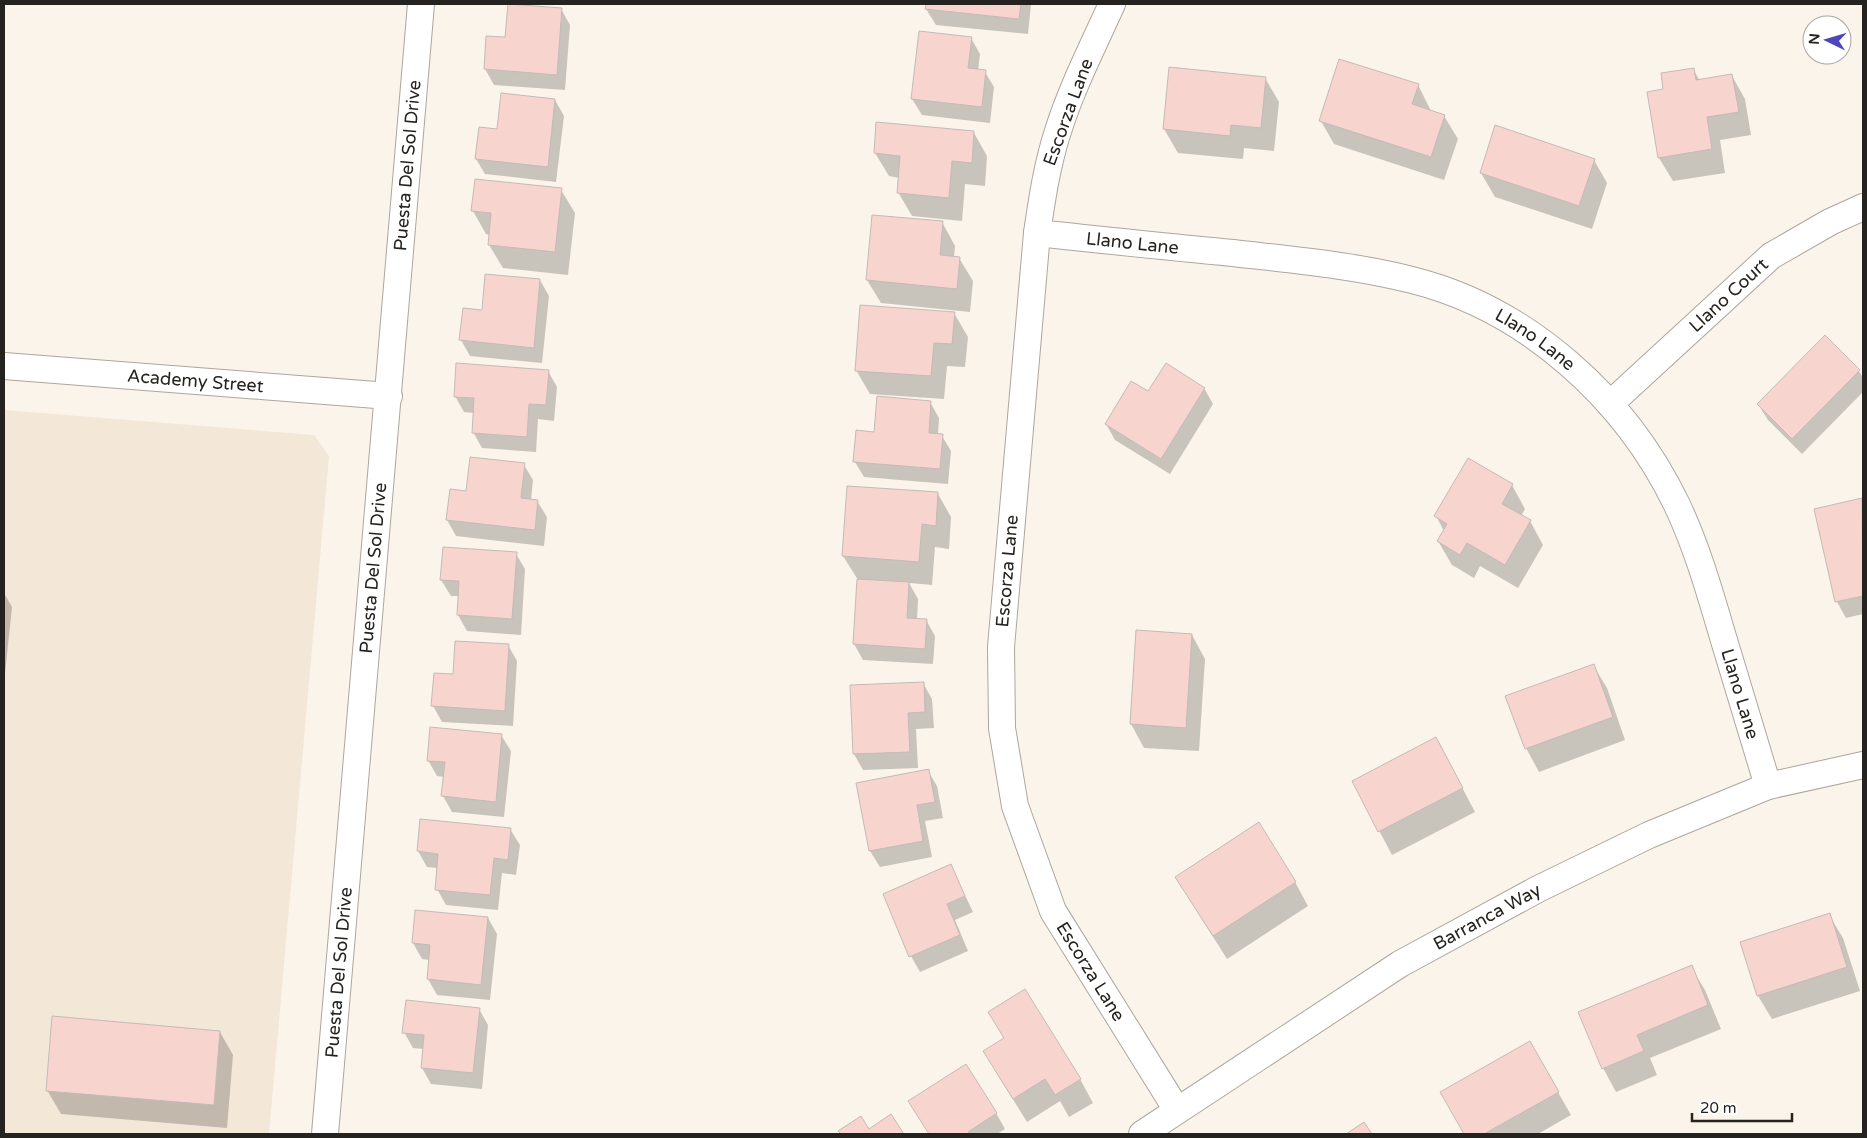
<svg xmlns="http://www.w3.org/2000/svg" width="1867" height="1138" font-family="'Varela Round',sans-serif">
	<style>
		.built { fill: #f3e7d7 }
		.shadow { fill: #0003 }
		.building { fill: #f7d5ce; stroke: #c6b9b7 }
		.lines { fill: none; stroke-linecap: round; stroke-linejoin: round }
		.street-casing { stroke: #ada69e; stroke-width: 28 }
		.street { stroke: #fff; stroke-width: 26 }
		.labels { text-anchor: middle; stroke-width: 4; stroke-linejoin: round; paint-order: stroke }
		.street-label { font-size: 18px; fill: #25231f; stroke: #fff }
	</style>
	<rect width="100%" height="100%" fill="#fbf4ea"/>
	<path class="built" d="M 4,410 L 314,435 L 329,456 L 269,1134 L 4,1134 Z"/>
	<g class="shadow">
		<path d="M 927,4 L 1031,4 L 1028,34 L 936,25 L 926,9 Z"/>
		<path d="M 561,9 L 570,25 L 565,90 L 494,85 L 485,69 L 507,39 Z"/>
		<path d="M 971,38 L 980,54 L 978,71 L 985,72 L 994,87 L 990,123 L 922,115 L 912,99 Z"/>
		<path d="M 1170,68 L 1265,78 L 1279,102 L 1274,151 L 1244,148 L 1243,159 L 1178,153 L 1164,129 Z"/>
		<path d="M 1693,69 L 1700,81 L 1732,76 L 1745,99 L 1751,135 L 1720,140 L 1725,173 L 1673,181 L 1659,158 L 1665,90 Z"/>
		<path d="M 1418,85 L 1431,111 L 1444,116 L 1458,139 L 1444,180 L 1334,144 L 1321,121 Z"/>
		<path d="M 555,100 L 564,116 L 556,182 L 485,174 L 476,159 L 498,130 Z"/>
		<path d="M 974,133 L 987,156 L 985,186 L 965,184 L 962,221 L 912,216 L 898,192 L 899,178 L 889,176 L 875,153 Z"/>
		<path d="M 1594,160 L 1607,183 L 1592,229 L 1495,197 L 1481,173 Z"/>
		<path d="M 561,190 L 575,213 L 568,275 L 503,268 L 489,245 L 490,235 L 486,234 L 473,211 Z"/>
		<path d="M 942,222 L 955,246 L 954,258 L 959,258 L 973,281 L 970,312 L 881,303 L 867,280 Z"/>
		<path d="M 540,280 L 549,296 L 542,363 L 470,356 L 461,340 Z"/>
		<path d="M 954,313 L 968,337 L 965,367 L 947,366 L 944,399 L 870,394 L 856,370 Z"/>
		<path d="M 1825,337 L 1859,371 L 1863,378 L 1863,392 L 1802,454 L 1768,420 L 1758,404 Z"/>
		<path d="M 548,371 L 557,387 L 554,421 L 538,419 L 536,452 L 482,448 L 473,432 L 475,413 L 464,412 L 455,396 Z"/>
		<path d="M 1204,388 L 1213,404 L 1170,474 L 1115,440 L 1106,424 L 1148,393 Z"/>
		<path d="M 930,402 L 939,418 L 938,435 L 942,436 L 951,451 L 948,484 L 864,477 L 855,462 L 875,433 Z"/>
		<path d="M 524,465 L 533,480 L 531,500 L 537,501 L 547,517 L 544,546 L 456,536 L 447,520 L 467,493 Z"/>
		<path d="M 1512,485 L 1525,509 L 1521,516 L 1530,521 L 1543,545 L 1518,588 L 1480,566 L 1474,578 L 1452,565 L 1438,541 L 1444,531 L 1436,516 Z"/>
		<path d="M 848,487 L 938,494 L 951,517 L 949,549 L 935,547 L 932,585 L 909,583 L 918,599 L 917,620 L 926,620 L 935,636 L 933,664 L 863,660 L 854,644 L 858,580 L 843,556 Z"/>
		<path d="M 1862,500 L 1863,614 L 1846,618 L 1837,602 L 1816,510 Z"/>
		<path d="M 516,554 L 525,569 L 521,635 L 467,631 L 458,615 L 460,596 L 451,596 L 441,580 Z"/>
		<path d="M 4,593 L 12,607 L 5,674 L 4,673 Z"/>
		<path d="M 1137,632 L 1192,635 L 1205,659 L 1199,751 L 1144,748 L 1131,724 Z"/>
		<path d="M 508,645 L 517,661 L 513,726 L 442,722 L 433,706 L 435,674 L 454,676 Z"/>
		<path d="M 1593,665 L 1607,688 L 1625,740 L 1539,772 L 1526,748 Z"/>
		<path d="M 923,683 L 932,699 L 934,728 L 916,729 L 918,768 L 863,770 L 854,754 L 851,686 Z"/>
		<path d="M 501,735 L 511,751 L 504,817 L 452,812 L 443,796 L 444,777 L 437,776 L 428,760 Z"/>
		<path d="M 1436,738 L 1475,812 L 1392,855 L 1353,781 Z"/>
		<path d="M 928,771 L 937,786 L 943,818 L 925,821 L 932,857 L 880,867 L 870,851 L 858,784 Z"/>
		<path d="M 510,829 L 520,845 L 516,875 L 502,873 L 498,910 L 446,905 L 437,889 L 438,868 L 427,867 L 418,851 Z"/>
		<path d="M 951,866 L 973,912 L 955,920 L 968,951 L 920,972 L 911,956 Z"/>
		<path d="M 1295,882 L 1308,906 L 1227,959 L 1190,900 Z"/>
		<path d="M 1829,915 L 1843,938 L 1860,991 L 1772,1019 L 1758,996 Z"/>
		<path d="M 488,918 L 497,934 L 490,1000 L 437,995 L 428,979 L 430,960 L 422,959 L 413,943 Z"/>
		<path d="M 1691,967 L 1705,990 L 1721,1029 L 1650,1058 L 1657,1075 L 1616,1092 L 1603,1068 Z"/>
		<path d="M 479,1009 L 488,1025 L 482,1089 L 431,1084 L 422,1068 L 424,1049 L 413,1048 L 404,1032 Z"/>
		<path d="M 220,1032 L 233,1055 L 227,1128 L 61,1114 L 47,1090 Z"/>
		<path d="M 1543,1066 L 1571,1115 L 1538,1134 L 1466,1134 L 1442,1092 Z"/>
		<path d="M 998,1075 L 1080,1079 L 1093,1103 L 1069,1117 L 1060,1101 L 1027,1122 Z"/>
		<path d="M 996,1113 L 1005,1129 L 997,1134 L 929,1134 L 919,1117 Z"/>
		<path d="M 891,1116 L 902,1134 L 842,1134 L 840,1131 L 869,1131 Z"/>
	</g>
	<g class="building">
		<path d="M 508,4 L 562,8 L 557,75 L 484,69 L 486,36 L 505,37 Z"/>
		<path d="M 926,4 L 1021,4 L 1019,19 L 925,9 Z"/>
		<path d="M 919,31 L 972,37 L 968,68 L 986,70 L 982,107 L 911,99 Z"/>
		<path d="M 1339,59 L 1419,84 L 1412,104 L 1445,115 L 1431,157 L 1319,121 Z"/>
		<path d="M 1169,67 L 1266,77 L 1261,128 L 1231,125 L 1230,136 L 1163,129 Z"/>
		<path d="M 1694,68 L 1696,80 L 1732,74 L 1739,112 L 1707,117 L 1712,149 L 1658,158 L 1647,92 L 1663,89 L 1661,73 Z"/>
		<path d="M 501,93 L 555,99 L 548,167 L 475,159 L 479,127 L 497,129 Z"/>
		<path d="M 876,122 L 974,131 L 972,163 L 952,161 L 949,198 L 897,193 L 900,156 L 874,153 Z"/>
		<path d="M 1495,125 L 1595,159 L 1579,206 L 1480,173 Z"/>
		<path d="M 475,179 L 562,188 L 555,252 L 488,245 L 491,213 L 471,211 Z"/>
		<path d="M 872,215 L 943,221 L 940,255 L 960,257 L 957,289 L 866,280 Z"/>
		<path d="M 485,274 L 540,279 L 534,348 L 459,340 L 463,308 L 482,310 Z"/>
		<path d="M 860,305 L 955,312 L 952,344 L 934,343 L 931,376 L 855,371 Z"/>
		<path d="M 1825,335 L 1860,370 L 1792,439 L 1757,404 Z"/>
		<path d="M 456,363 L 549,370 L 546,405 L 529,404 L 527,437 L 472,433 L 474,398 L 454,397 Z"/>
		<path d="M 1166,363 L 1205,388 L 1161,459 L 1105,424 L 1131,381 L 1148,391 Z"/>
		<path d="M 877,396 L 931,401 L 929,433 L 943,434 L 940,469 L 853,462 L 856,430 L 874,432 Z"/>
		<path d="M 470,457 L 525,463 L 521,498 L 538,500 L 535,530 L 446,520 L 450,489 L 466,491 Z"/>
		<path d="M 1468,458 L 1513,484 L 1502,504 L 1531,520 L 1505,565 L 1467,543 L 1460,555 L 1437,541 L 1447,524 L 1434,516 Z"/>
		<path d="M 847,486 L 938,492 L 936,526 L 922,524 L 919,562 L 842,556 Z"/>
		<path d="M 1862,498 L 1863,596 L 1835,602 L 1814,509 Z"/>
		<path d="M 443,547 L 517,552 L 512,619 L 457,615 L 459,581 L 440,580 Z"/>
		<path d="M 857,579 L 909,582 L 907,618 L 927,619 L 925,649 L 853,644 Z"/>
		<path d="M 1136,630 L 1192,634 L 1186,728 L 1130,724 Z"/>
		<path d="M 455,641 L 509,644 L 505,711 L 431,706 L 434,673 L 453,674 Z"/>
		<path d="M 1594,664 L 1613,717 L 1525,749 L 1505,696 Z"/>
		<path d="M 924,682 L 925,712 L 908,713 L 910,752 L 853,754 L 850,685 Z"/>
		<path d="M 430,727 L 502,734 L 496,802 L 441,796 L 445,762 L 427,761 Z"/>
		<path d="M 1436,737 L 1463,788 L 1378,832 L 1352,781 Z"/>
		<path d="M 929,769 L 935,802 L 917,805 L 923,841 L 869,851 L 856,783 Z"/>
		<path d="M 420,819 L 511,828 L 508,860 L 494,858 L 490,895 L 435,890 L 438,854 L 417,851 Z"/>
		<path d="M 1259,822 L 1296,882 L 1213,936 L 1175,877 Z"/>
		<path d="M 951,864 L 965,896 L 947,904 L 960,935 L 909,957 L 883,894 Z"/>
		<path d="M 415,910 L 488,917 L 481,985 L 427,979 L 430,945 L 412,943 Z"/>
		<path d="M 1830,913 L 1847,967 L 1757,996 L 1740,942 Z"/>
		<path d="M 1692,965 L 1708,1005 L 1637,1035 L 1644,1051 L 1602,1069 L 1578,1012 Z"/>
		<path d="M 1025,989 L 1081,1079 L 1055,1095 L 1045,1079 L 1013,1099 L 983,1051 L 1004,1038 L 988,1012 Z"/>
		<path d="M 406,1000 L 480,1008 L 473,1073 L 421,1068 L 424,1035 L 402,1033 Z"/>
		<path d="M 52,1016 L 220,1031 L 214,1105 L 46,1091 Z"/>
		<path d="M 1530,1041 L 1559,1092 L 1484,1134 L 1464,1134 L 1440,1092 Z"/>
		<path d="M 966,1064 L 997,1113 L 968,1132 L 970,1134 L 929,1134 L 908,1101 Z"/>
		<path d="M 891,1114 L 904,1134 L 841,1134 L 838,1131 L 861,1116 L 869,1129 Z"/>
		<path d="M 1364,1122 L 1372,1134 L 1346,1134 Z"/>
	</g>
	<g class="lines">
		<g class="street-casing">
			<g id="street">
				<path id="s1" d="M 1112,4 C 1093,46 1072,87 1058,131 C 1047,165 1042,199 1037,233 L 1001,647 L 1002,728 L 1015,806 L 1053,911 L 1177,1110"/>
				<path id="s2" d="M 1037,233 C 1102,240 1167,247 1233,253 C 1293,260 1353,265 1412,280 C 1528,309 1626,399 1677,505 C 1697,547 1710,593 1723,637 C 1738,687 1753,737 1768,786"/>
				<path id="s3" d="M 4,366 L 389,396"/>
				<path id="s4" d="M 1610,404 L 1771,256 L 1830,222 L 1863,207"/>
				<path id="s5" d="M 325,1134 L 421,4"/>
				<path id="s6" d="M 1142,1134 L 1400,964 L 1538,889 L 1649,835 L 1768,786 L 1863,765"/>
			</g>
		</g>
		<use href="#street" class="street"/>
	</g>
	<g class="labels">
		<g class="street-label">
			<text transform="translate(1068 112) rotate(-70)" y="6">Escorza Lane</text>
			<text dy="6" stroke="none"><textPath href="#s5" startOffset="972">Puesta Del Sol Drive</textPath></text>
			<text dy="6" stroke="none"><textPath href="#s2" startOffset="96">Llano Lane</textPath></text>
			<text dy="6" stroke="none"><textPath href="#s4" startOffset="161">Llano Court</textPath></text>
			<text dy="6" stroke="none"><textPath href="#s2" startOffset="516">Llano Lane</textPath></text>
			<text dy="6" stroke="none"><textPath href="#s3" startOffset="192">Academy Street</textPath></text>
			<text dy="6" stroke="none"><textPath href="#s5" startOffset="568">Puesta Del Sol Drive</textPath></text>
			<text transform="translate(1007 571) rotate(-85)" y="6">Escorza Lane</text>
			<text dy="6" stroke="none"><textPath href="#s2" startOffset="936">Llano Lane</textPath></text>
			<text dy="6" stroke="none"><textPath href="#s6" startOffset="408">Barranca Way</textPath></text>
			<text dy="6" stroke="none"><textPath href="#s1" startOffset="1001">Escorza Lane</textPath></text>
			<text dy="6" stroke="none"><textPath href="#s5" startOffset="162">Puesta Del Sol Drive</textPath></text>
		</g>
	</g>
	<rect width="1867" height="1138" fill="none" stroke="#25231f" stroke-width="10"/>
	<g transform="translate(1827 40) rotate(275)"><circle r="24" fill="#ffffff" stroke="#a8a7a5"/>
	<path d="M0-4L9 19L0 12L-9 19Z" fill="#4e44bb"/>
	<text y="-8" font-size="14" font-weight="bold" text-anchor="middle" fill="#25231f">N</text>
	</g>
	<path d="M1692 1113v8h100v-8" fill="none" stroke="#25231f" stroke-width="2.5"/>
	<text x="1700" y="1113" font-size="15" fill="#25231f" stroke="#ffffff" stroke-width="4" paint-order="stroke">20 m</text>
</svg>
